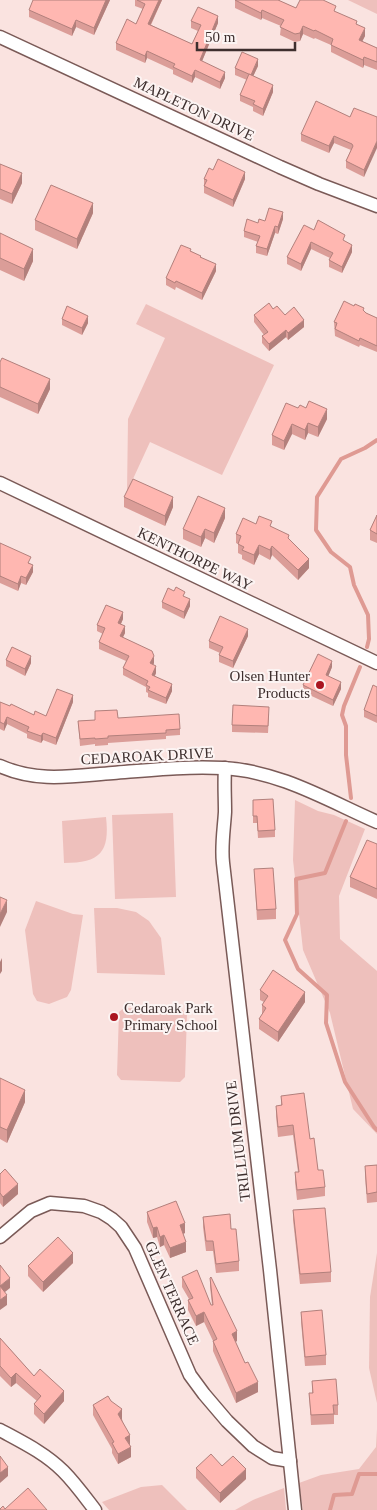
<svg xmlns="http://www.w3.org/2000/svg" width="377" height="1510" font-family="Georgia,serif">
	<style>
		.green { fill: #eec0bc }
		.lines { fill: none; stroke-linecap: round; stroke-linejoin: round }
		.stream { stroke: #df9a93; stroke-width: 4 }
		.minor-casing { stroke: #7a5a57; stroke-width: 15 }
		.minor { stroke: #fff; stroke-width: 12 }
		.wall { fill: #db9d98 }
		.shaded-wall { fill: #b2807c }
		.building { fill: #ffb7b1; stroke: #b2807c }
		.poi-dot { fill: #aa1520; stroke: #fcf4f3; stroke-width: 2 }
		.labels { text-anchor: middle; stroke-width: 4; stroke-linejoin: round; paint-order: stroke }
		.street-label { font-size: 15px; fill: #3e2f2e; stroke: #fcf4f3 }
		.poi-label { font-size: 15px; fill: #3e2f2e; stroke: #fcf4f3; text-anchor: end }
	</style>
	<rect width="100%" height="100%" fill="#fae3e0"/>
	<g class="green">
		<path d="M 348,0 L 377,0 L 377,14 Z"/>
		<path d="M 146,304 L 274,365 L 222,475 L 150,442 L 127,492 L 128,419 L 165,338 L 136,324 Z"/>
		<path d="M 295,800 L 318,811 L 334,815 L 365,829 L 339,896 L 340,939 L 377,971 L 377,1134 L 353,1109 L 330,1013 L 303,950 L 293,860 Z"/>
		<path d="M 173,813 L 176,897 L 115,899 L 112,815 Z"/>
		<path d="M 106,817 C 110,852 100,863 64,863 L 62,821 Z"/>
		<path d="M 36,901 L 73,914 L 83,915 L 71,990 L 67,997 L 49,1004 L 37,1001 L 33,994 L 25,930 Z"/>
		<path d="M 94,908 L 117,908 L 136,912 L 149,921 L 161,938 L 165,975 L 97,973 Z"/>
		<path d="M 124,1008 L 182,1010 L 187,1014 L 185,1077 L 180,1082 L 121,1080 L 117,1075 L 119,1012 Z"/>
		<path d="M 377,1253 L 377,1403 L 369,1368 L 370,1297 Z"/>
		<path d="M 377,1429 L 377,1510 L 303,1510 L 299,1483 L 321,1475 L 359,1469 L 376,1447 Z"/>
		<path d="M 162,1485 L 187,1510 L 109,1510 L 102,1502 L 141,1487 Z"/>
		<path d="M 284,1488 L 286,1510 L 235,1510 L 253,1500 Z"/>
	</g>
	<g class="lines">
		<g class="stream">
			<path d="M 367,647 L 369,639 L 368,615 L 354,585 L 350,567 L 331,552 L 316,530 L 317,497 L 341,459 L 365,448 L 377,440"/>
			<path d="M 351,798 L 346,755 L 346,726 L 342,715 L 344,706 L 360,667"/>
			<path d="M 346,821 L 325,873 L 296,879 L 297,914 L 285,940 L 298,969 L 327,995 L 326,1023 L 345,1082 L 374,1127 L 377,1130"/>
			<path d="M 330,1510 L 334,1495 L 352,1494 L 359,1474 L 377,1474"/>
		</g>
		<g class="minor-casing">
			<g id="minor">
				<path d="M 0,37 L 280,167 L 319,184 L 377,206"/>
				<path d="M 0,483 L 377,663"/>
				<path d="M 0,766 C 38,783 73,776 113,773 C 150,770 186,766 223,768 C 279,771 327,800 377,822"/>
				<path d="M 225,768 C 224,783 225,797 225,812 C 224,829 221,846 223,863 L 270,1270 L 295,1510"/>
				<path d="M 0,1237 L 31,1211 L 50,1203 L 84,1206 L 101,1212 L 112,1219 L 121,1227 L 135,1248 L 190,1375 L 204,1394 L 227,1421 L 253,1446 L 272,1458 L 290,1461"/>
				<path d="M 0,1430 C 22,1442 45,1453 63,1471 C 75,1483 85,1497 95,1510"/>
			</g>
		</g>
		<use href="#minor" class="minor"/>
	</g>
	<g class="wall">
		<path d="M 110,0 L 94,35 L 76,27 L 72,36 L 29,17 L 29,10 Z"/>
		<path d="M 135,0 L 162,0 L 151,25 L 192,44 L 198,31 L 191,28 L 191,21 L 218,23 L 202,61 L 225,78 L 220,89 L 195,77 L 192,83 L 173,74 L 173,70 L 147,58 L 145,63 L 116,50 L 116,43 L 136,24 L 143,9 L 135,6 Z"/>
		<path d="M 235,0 L 280,0 L 280,1 L 296,8 L 336,12 L 357,24 L 365,36 L 362,41 L 377,48 L 377,70 L 364,65 L 363,68 L 331,52 L 331,45 L 315,38 L 314,39 L 303,34 L 300,41 L 295,42 L 280,35 L 281,26 L 262,18 L 261,20 L 235,8 Z"/>
		<path d="M 258,66 L 253,76 L 273,92 L 263,116 L 253,111 L 253,107 L 240,101 L 240,95 L 247,80 L 235,75 L 235,68 Z"/>
		<path d="M 350,117 L 377,117 L 364,177 L 346,168 L 346,161 L 351,150 L 334,143 L 329,153 L 301,141 L 301,134 Z"/>
		<path d="M 0,164 L 22,183 L 12,204 L 0,199 Z"/>
		<path d="M 213,170 L 245,179 L 233,207 L 204,193 L 204,179 Z"/>
		<path d="M 93,213 L 77,249 L 35,230 L 35,220 Z"/>
		<path d="M 283,219 L 278,234 L 275,233 L 267,256 L 256,253 L 256,246 L 258,242 L 244,237 L 244,231 L 258,223 Z"/>
		<path d="M 314,230 L 345,242 L 352,252 L 342,273 L 329,267 L 329,260 L 330,258 L 311,249 L 301,271 L 287,264 L 287,257 Z"/>
		<path d="M 0,233 L 33,261 L 24,281 L 0,270 Z"/>
		<path d="M 191,251 L 201,257 L 216,271 L 202,300 L 176,287 L 175,290 L 166,285 L 166,278 Z"/>
		<path d="M 273,309 L 304,327 L 288,340 L 286,337 L 269,351 L 262,343 L 262,336 L 264,335 L 254,322 L 254,315 Z"/>
		<path d="M 364,311 L 366,313 L 377,318 L 377,352 L 360,345 L 359,347 L 335,336 L 334,322 Z"/>
		<path d="M 62,319 L 88,323 L 82,335 L 62,325 Z"/>
		<path d="M 0,362 L 50,389 L 38,414 L 0,397 Z"/>
		<path d="M 298,408 L 327,419 L 318,437 L 308,433 L 305,440 L 292,434 L 284,450 L 272,445 L 272,435 Z"/>
		<path d="M 124,497 L 173,507 L 165,526 L 124,507 Z"/>
		<path d="M 377,515 L 377,543 L 370,540 L 370,530 Z"/>
		<path d="M 225,518 L 214,543 L 205,538 L 201,547 L 183,539 L 183,529 Z"/>
		<path d="M 256,524 L 272,527 L 289,539 L 309,568 L 298,580 L 272,555 L 270,560 L 259,554 L 254,565 L 242,559 L 242,555 L 238,553 L 238,544 L 236,543 L 236,534 Z"/>
		<path d="M 0,543 L 31,564 L 33,572 L 26,585 L 21,583 L 18,591 L 0,583 L 0,584 Z"/>
		<path d="M 162,602 L 190,606 L 184,619 L 162,608 Z"/>
		<path d="M 123,619 L 121,624 L 125,633 L 123,637 L 154,663 L 153,665 L 156,673 L 155,676 L 172,691 L 166,704 L 148,697 L 148,693 L 146,692 L 146,687 L 123,675 L 123,668 L 126,661 L 99,649 L 99,642 L 103,634 L 97,631 L 97,625 Z"/>
		<path d="M 248,636 L 233,668 L 219,662 L 219,655 L 220,653 L 209,648 L 209,641 Z"/>
		<path d="M 6,660 L 31,663 L 25,676 L 6,666 Z"/>
		<path d="M 332,667 L 328,676 L 341,689 L 333,706 L 303,692 L 303,685 Z"/>
		<path d="M 377,687 L 377,723 L 364,717 L 364,710 Z"/>
		<path d="M 0,702 L 10,706 L 34,715 L 46,716 L 73,702 L 56,745 L 43,740 L 41,743 L 27,738 L 27,734 L 7,724 L 4,731 L 0,729 Z"/>
		<path d="M 95,711 L 118,718 L 180,729 L 180,735 L 166,736 L 166,739 L 108,743 L 108,745 L 95,746 L 95,744 L 80,746 L 78,721 L 95,720 Z"/>
		<path d="M 269,714 L 268,733 L 232,732 L 232,725 Z"/>
		<path d="M 253,800 L 275,830 L 275,837 L 258,838 L 257,823 L 253,823 Z"/>
		<path d="M 377,844 L 377,899 L 350,887 L 350,877 Z"/>
		<path d="M 254,869 L 276,909 L 276,919 L 257,920 Z"/>
		<path d="M 260,990 L 305,1002 L 278,1042 L 259,1029 L 259,1019 L 262,1015 L 262,1005 L 264,1002 L 260,1000 Z"/>
		<path d="M 0,1078 L 25,1102 L 7,1143 L 0,1139 Z"/>
		<path d="M 281,1096 L 310,1139 L 318,1170 L 325,1187 L 325,1196 L 297,1200 L 295,1182 L 295,1172 L 298,1172 L 293,1135 L 278,1137 L 276,1116 L 276,1106 L 281,1106 Z"/>
		<path d="M 377,1165 L 377,1202 L 367,1203 L 365,1176 L 365,1166 Z"/>
		<path d="M 0,1174 L 18,1194 L 3,1207 L 0,1203 Z"/>
		<path d="M 293,1210 L 331,1272 L 331,1282 L 300,1284 L 293,1220 Z"/>
		<path d="M 147,1212 L 185,1233 L 183,1234 L 186,1252 L 170,1258 L 164,1245 L 160,1247 L 157,1237 L 153,1238 L 147,1222 Z"/>
		<path d="M 203,1217 L 231,1229 L 239,1261 L 239,1271 L 216,1273 L 213,1251 L 206,1251 L 203,1227 Z"/>
		<path d="M 73,1263 L 43,1292 L 28,1276 L 28,1266 Z"/>
		<path d="M 182,1277 L 211,1305 L 212,1305 L 210,1287 L 210,1278 L 237,1341 L 235,1342 L 258,1392 L 236,1403 L 213,1351 L 213,1341 L 204,1322 L 196,1326 L 188,1310 L 188,1300 L 189,1299 L 182,1287 Z"/>
		<path d="M 301,1312 L 326,1355 L 326,1365 L 305,1366 L 301,1322 Z"/>
		<path d="M 0,1338 L 34,1376 L 64,1401 L 44,1424 L 34,1414 L 34,1404 L 37,1401 L 16,1383 L 11,1387 L 0,1376 Z"/>
		<path d="M 312,1381 L 338,1405 L 338,1415 L 334,1415 L 334,1424 L 311,1425 L 309,1393 L 312,1393 Z"/>
		<path d="M 93,1405 L 122,1419 L 130,1445 L 131,1457 L 118,1464 L 112,1453 L 112,1449 L 93,1415 Z"/>
		<path d="M 222,1466 L 246,1479 L 220,1503 L 196,1478 L 196,1468 Z"/>
	</g>
	<g class="shaded-wall">
		<path d="M 106,0 L 110,0 L 94,35 L 94,28 Z"/>
		<path d="M 159,0 L 162,0 L 148,30 L 148,24 Z"/>
		<path d="M 262,10 L 262,18 L 261,20 L 261,13 Z"/>
		<path d="M 218,16 L 218,23 L 200,66 L 200,60 Z"/>
		<path d="M 76,20 L 76,27 L 72,36 L 72,29 Z"/>
		<path d="M 303,26 L 303,34 L 300,41 L 300,33 Z"/>
		<path d="M 365,28 L 365,36 L 359,48 L 359,40 Z"/>
		<path d="M 147,51 L 147,58 L 145,63 L 145,56 Z"/>
		<path d="M 364,57 L 364,65 L 363,68 L 363,60 Z"/>
		<path d="M 258,59 L 258,66 L 251,81 L 251,75 Z"/>
		<path d="M 195,70 L 195,77 L 192,83 L 192,76 Z"/>
		<path d="M 225,72 L 225,78 L 220,89 L 220,82 Z"/>
		<path d="M 273,85 L 273,92 L 263,116 L 263,109 Z"/>
		<path d="M 334,136 L 334,143 L 329,153 L 329,146 Z"/>
		<path d="M 377,141 L 377,148 L 364,177 L 364,170 Z"/>
		<path d="M 245,172 L 245,179 L 233,207 L 233,200 Z"/>
		<path d="M 22,173 L 22,183 L 12,204 L 12,194 Z"/>
		<path d="M 93,203 L 93,213 L 77,249 L 77,239 Z"/>
		<path d="M 283,212 L 283,219 L 278,234 L 278,227 Z"/>
		<path d="M 275,226 L 275,233 L 267,256 L 267,249 Z"/>
		<path d="M 311,242 L 311,249 L 301,271 L 301,264 Z"/>
		<path d="M 352,245 L 352,252 L 342,273 L 342,267 Z"/>
		<path d="M 33,249 L 33,261 L 24,281 L 24,269 Z"/>
		<path d="M 216,264 L 216,271 L 202,300 L 202,293 Z"/>
		<path d="M 88,316 L 88,323 L 82,335 L 82,328 Z"/>
		<path d="M 304,320 L 304,327 L 288,340 L 288,333 Z"/>
		<path d="M 286,330 L 286,337 L 269,351 L 269,344 Z"/>
		<path d="M 50,379 L 50,389 L 38,414 L 38,404 Z"/>
		<path d="M 327,409 L 327,419 L 318,437 L 318,427 Z"/>
		<path d="M 308,423 L 308,433 L 305,440 L 305,430 Z"/>
		<path d="M 292,424 L 292,434 L 284,450 L 284,441 Z"/>
		<path d="M 173,497 L 173,507 L 165,526 L 165,516 Z"/>
		<path d="M 225,508 L 225,518 L 214,543 L 214,533 Z"/>
		<path d="M 205,529 L 205,538 L 201,547 L 201,537 Z"/>
		<path d="M 259,545 L 259,554 L 254,565 L 254,555 Z"/>
		<path d="M 272,546 L 272,555 L 270,560 L 270,550 Z"/>
		<path d="M 309,559 L 309,568 L 298,580 L 298,570 Z"/>
		<path d="M 33,565 L 33,572 L 26,585 L 26,578 Z"/>
		<path d="M 21,576 L 21,583 L 18,591 L 18,584 Z"/>
		<path d="M 190,599 L 190,606 L 184,619 L 184,612 Z"/>
		<path d="M 123,612 L 123,619 L 118,630 L 118,623 Z"/>
		<path d="M 125,626 L 125,633 L 120,643 L 120,636 Z"/>
		<path d="M 248,629 L 248,636 L 233,668 L 233,661 Z"/>
		<path d="M 31,656 L 31,663 L 25,676 L 25,669 Z"/>
		<path d="M 154,656 L 154,663 L 150,670 L 150,663 Z"/>
		<path d="M 332,661 L 332,667 L 326,682 L 326,675 Z"/>
		<path d="M 156,666 L 156,673 L 152,681 L 152,675 Z"/>
		<path d="M 341,682 L 341,689 L 333,706 L 333,700 Z"/>
		<path d="M 172,684 L 172,691 L 166,704 L 166,698 Z"/>
		<path d="M 73,695 L 73,702 L 56,745 L 56,738 Z"/>
		<path d="M 7,717 L 7,724 L 4,731 L 4,724 Z"/>
		<path d="M 43,733 L 43,740 L 41,743 L 41,736 Z"/>
		<path d="M 7,900 L 7,912 L 0,927 L 0,914 Z"/>
		<path d="M 2,958 L 2,971 L 0,974 L 0,962 Z"/>
		<path d="M 305,992 L 305,1002 L 278,1042 L 278,1032 Z"/>
		<path d="M 25,1090 L 25,1102 L 7,1143 L 7,1130 Z"/>
		<path d="M 18,1184 L 18,1194 L 3,1207 L 3,1197 Z"/>
		<path d="M 185,1223 L 185,1233 L 180,1235 L 180,1225 Z"/>
		<path d="M 157,1227 L 157,1237 L 153,1238 L 153,1228 Z"/>
		<path d="M 164,1235 L 164,1245 L 160,1247 L 160,1237 Z"/>
		<path d="M 186,1242 L 186,1252 L 170,1258 L 170,1248 Z"/>
		<path d="M 73,1253 L 73,1263 L 43,1292 L 43,1282 Z"/>
		<path d="M 10,1278 L 10,1288 L 0,1296 L 0,1286 Z"/>
		<path d="M 7,1295 L 7,1305 L 0,1310 L 0,1300 Z"/>
		<path d="M 204,1312 L 204,1322 L 196,1326 L 196,1316 Z"/>
		<path d="M 237,1331 L 237,1341 L 232,1344 L 232,1334 Z"/>
		<path d="M 16,1373 L 16,1383 L 11,1387 L 11,1378 Z"/>
		<path d="M 258,1382 L 258,1392 L 236,1403 L 236,1393 Z"/>
		<path d="M 64,1391 L 64,1401 L 44,1424 L 44,1414 Z"/>
		<path d="M 122,1409 L 122,1419 L 118,1424 L 118,1414 Z"/>
		<path d="M 130,1435 L 130,1445 L 125,1438 Z"/>
		<path d="M 131,1447 L 131,1457 L 118,1464 L 118,1454 Z"/>
		<path d="M 8,1467 L 8,1476 L 0,1483 L 0,1473 Z"/>
		<path d="M 246,1469 L 246,1479 L 220,1503 L 220,1493 Z"/>
	</g>
	<g class="building">
		<path d="M 33,0 L 106,0 L 94,28 L 76,20 L 72,29 L 29,10 Z"/>
		<path d="M 137,0 L 159,0 L 148,24 L 192,44 L 201,25 L 191,21 L 198,7 L 218,16 L 200,60 L 225,72 L 220,82 L 195,70 L 192,76 L 173,67 L 175,64 L 147,51 L 145,56 L 116,43 L 127,19 L 136,24 L 145,4 Z"/>
		<path d="M 235,0 L 278,0 L 296,8 L 300,0 L 323,0 L 336,6 L 334,11 L 357,21 L 356,24 L 365,28 L 359,40 L 377,48 L 377,62 L 364,57 L 363,60 L 331,45 L 333,39 L 315,30 L 314,31 L 303,26 L 300,33 L 295,34 L 280,27 L 284,20 L 262,10 L 261,13 Z"/>
		<path d="M 242,52 L 258,59 L 251,75 L 235,68 Z"/>
		<path d="M 249,74 L 273,85 L 263,109 L 253,104 L 255,101 L 240,95 Z"/>
		<path d="M 316,101 L 350,117 L 354,108 L 377,117 L 377,141 L 364,170 L 346,161 L 353,146 L 352,144 L 334,136 L 329,146 L 301,134 Z"/>
		<path d="M 218,159 L 245,172 L 233,200 L 204,186 L 207,180 L 204,179 L 209,168 L 213,170 Z"/>
		<path d="M 0,164 L 22,173 L 12,194 L 0,189 Z"/>
		<path d="M 51,185 L 93,203 L 77,239 L 35,220 Z"/>
		<path d="M 269,208 L 283,212 L 278,227 L 275,226 L 267,249 L 256,246 L 260,236 L 244,231 L 247,219 L 258,223 L 259,219 L 265,221 Z"/>
		<path d="M 318,220 L 345,235 L 343,240 L 352,245 L 342,267 L 329,260 L 333,253 L 311,242 L 301,264 L 287,257 L 304,225 L 314,230 Z"/>
		<path d="M 0,233 L 33,249 L 24,269 L 0,258 Z"/>
		<path d="M 181,245 L 191,249 L 190,251 L 201,256 L 200,257 L 216,264 L 202,293 L 176,281 L 175,283 L 166,278 Z"/>
		<path d="M 344,301 L 354,306 L 355,304 L 364,308 L 363,310 L 366,313 L 377,318 L 377,346 L 360,338 L 359,341 L 335,329 L 337,323 L 334,322 Z"/>
		<path d="M 269,303 L 273,309 L 277,306 L 285,315 L 294,307 L 304,320 L 288,333 L 286,330 L 269,344 L 262,336 L 268,332 L 254,315 Z"/>
		<path d="M 67,306 L 88,316 L 82,328 L 62,319 Z"/>
		<path d="M 2,358 L 50,379 L 38,404 L 0,387 L 0,362 Z"/>
		<path d="M 309,401 L 327,409 L 318,427 L 308,423 L 305,430 L 292,424 L 284,441 L 272,435 L 286,403 L 298,408 L 300,405 L 306,408 Z"/>
		<path d="M 133,479 L 173,497 L 165,516 L 124,497 Z"/>
		<path d="M 198,496 L 225,508 L 214,533 L 205,529 L 201,537 L 183,529 Z"/>
		<path d="M 377,515 L 377,534 L 370,530 Z"/>
		<path d="M 259,516 L 272,521 L 270,526 L 289,535 L 288,538 L 309,559 L 298,570 L 272,546 L 270,550 L 259,545 L 254,555 L 242,550 L 244,547 L 238,544 L 241,536 L 236,534 L 243,518 L 256,524 Z"/>
		<path d="M 0,543 L 31,557 L 28,563 L 33,565 L 26,578 L 21,576 L 18,584 L 0,576 L 0,577 Z"/>
		<path d="M 176,587 L 185,592 L 183,596 L 190,599 L 184,612 L 162,602 L 168,588 L 174,591 Z"/>
		<path d="M 106,605 L 123,612 L 118,623 L 125,626 L 120,636 L 152,651 L 154,656 L 150,663 L 156,666 L 152,675 L 172,684 L 166,698 L 148,690 L 150,687 L 146,685 L 148,681 L 123,668 L 129,656 L 99,642 L 105,628 L 97,625 Z"/>
		<path d="M 220,616 L 248,629 L 233,661 L 219,655 L 223,647 L 209,641 Z"/>
		<path d="M 12,647 L 31,656 L 25,669 L 6,660 Z"/>
		<path d="M 318,654 L 332,661 L 326,675 L 341,682 L 333,700 L 303,685 Z"/>
		<path d="M 373,685 L 377,687 L 377,716 L 364,710 Z"/>
		<path d="M 57,689 L 73,695 L 56,738 L 43,733 L 41,736 L 27,731 L 29,727 L 7,717 L 4,724 L 0,722 L 0,702 L 10,706 L 11,704 L 34,715 L 35,711 L 46,716 Z"/>
		<path d="M 233,705 L 269,707 L 268,726 L 232,725 Z"/>
		<path d="M 117,710 L 118,718 L 179,714 L 180,729 L 166,730 L 166,733 L 108,736 L 108,738 L 95,739 L 95,738 L 80,739 L 78,721 L 95,720 L 95,711 Z"/>
		<path d="M 273,799 L 275,830 L 258,831 L 257,816 L 253,816 L 253,800 Z"/>
		<path d="M 367,840 L 377,844 L 377,889 L 350,877 Z"/>
		<path d="M 273,868 L 276,909 L 257,910 L 254,869 Z"/>
		<path d="M 0,897 L 7,900 L 0,914 Z"/>
		<path d="M 273,970 L 305,992 L 278,1032 L 259,1019 L 266,1008 L 262,1005 L 268,996 L 260,990 Z"/>
		<path d="M 0,1078 L 25,1090 L 7,1130 L 0,1127 Z"/>
		<path d="M 304,1093 L 310,1139 L 314,1138 L 318,1170 L 323,1170 L 325,1187 L 297,1190 L 295,1172 L 299,1172 L 293,1125 L 278,1127 L 276,1106 L 282,1105 L 281,1096 Z"/>
		<path d="M 377,1165 L 377,1192 L 367,1194 L 365,1166 Z"/>
		<path d="M 5,1169 L 18,1184 L 3,1197 L 0,1193 L 0,1174 Z"/>
		<path d="M 176,1201 L 185,1223 L 180,1225 L 186,1242 L 170,1248 L 164,1235 L 160,1237 L 157,1227 L 153,1228 L 147,1212 Z"/>
		<path d="M 325,1208 L 331,1272 L 300,1274 L 293,1210 Z"/>
		<path d="M 230,1214 L 231,1229 L 236,1229 L 239,1261 L 216,1264 L 213,1241 L 206,1241 L 203,1217 Z"/>
		<path d="M 58,1237 L 73,1253 L 43,1282 L 28,1266 Z"/>
		<path d="M 0,1265 L 10,1278 L 0,1286 L 7,1295 L 0,1300 Z"/>
		<path d="M 197,1270 L 211,1305 L 213,1305 L 210,1278 L 211,1277 L 237,1331 L 232,1334 L 245,1363 L 248,1362 L 258,1382 L 236,1393 L 213,1341 L 217,1339 L 204,1312 L 196,1316 L 188,1300 L 193,1298 L 182,1277 Z"/>
		<path d="M 322,1310 L 326,1355 L 305,1357 L 301,1312 Z"/>
		<path d="M 0,1338 L 34,1376 L 40,1369 L 64,1391 L 44,1414 L 34,1404 L 41,1396 L 16,1373 L 11,1378 L 0,1366 Z"/>
		<path d="M 336,1379 L 338,1405 L 333,1405 L 334,1414 L 311,1415 L 309,1393 L 313,1393 L 312,1381 Z"/>
		<path d="M 108,1396 L 111,1401 L 122,1409 L 118,1414 L 130,1435 L 125,1438 L 131,1447 L 118,1454 L 112,1443 L 114,1442 L 93,1405 Z"/>
		<path d="M 211,1454 L 222,1466 L 233,1456 L 246,1469 L 220,1493 L 196,1468 Z"/>
		<path d="M 0,1456 L 8,1467 L 0,1473 Z"/>
		<path d="M 28,1488 L 47,1510 L 0,1510 L 0,1509 L 3,1506 L 5,1509 Z"/>
	</g>
	<g class="poi-dot">
		<circle cx="320" cy="685" r="5"/>
		<circle cx="114" cy="1017" r="5"/>
	</g>
	<g class="labels">
		<g class="street-label">
			<text transform="translate(194 109) rotate(25)" y="5">MAPLETON DRIVE</text>
			<text transform="translate(195 559) rotate(26)" y="5">KENTHORPE WAY</text>
			<text transform="translate(147 756) rotate(-3)" y="5">CEDAROAK DRIVE</text>
			<text transform="translate(238 1141) rotate(-97)" y="5">TRILLIUM DRIVE</text>
			<text transform="translate(172 1293) rotate(66)" y="5">GLEN TERRACE</text>
		</g>
		<g class="poi-label">
			<text x="310" y="681">Olsen Hunter<tspan x="310" dy="17">Products</tspan></text>
			<text x="124" y="1013" text-anchor="start">Cedaroak Park<tspan x="124" dy="17">Primary School</tspan></text>
		</g>
	</g>
	<path d="M197 42v8h98v-8" fill="none" stroke="#3e2f2e" stroke-width="2.5"/>
	<text x="205" y="42" font-size="15" fill="#3e2f2e" stroke="#fcf4f3" stroke-width="4" paint-order="stroke">50 m</text>
</svg>
